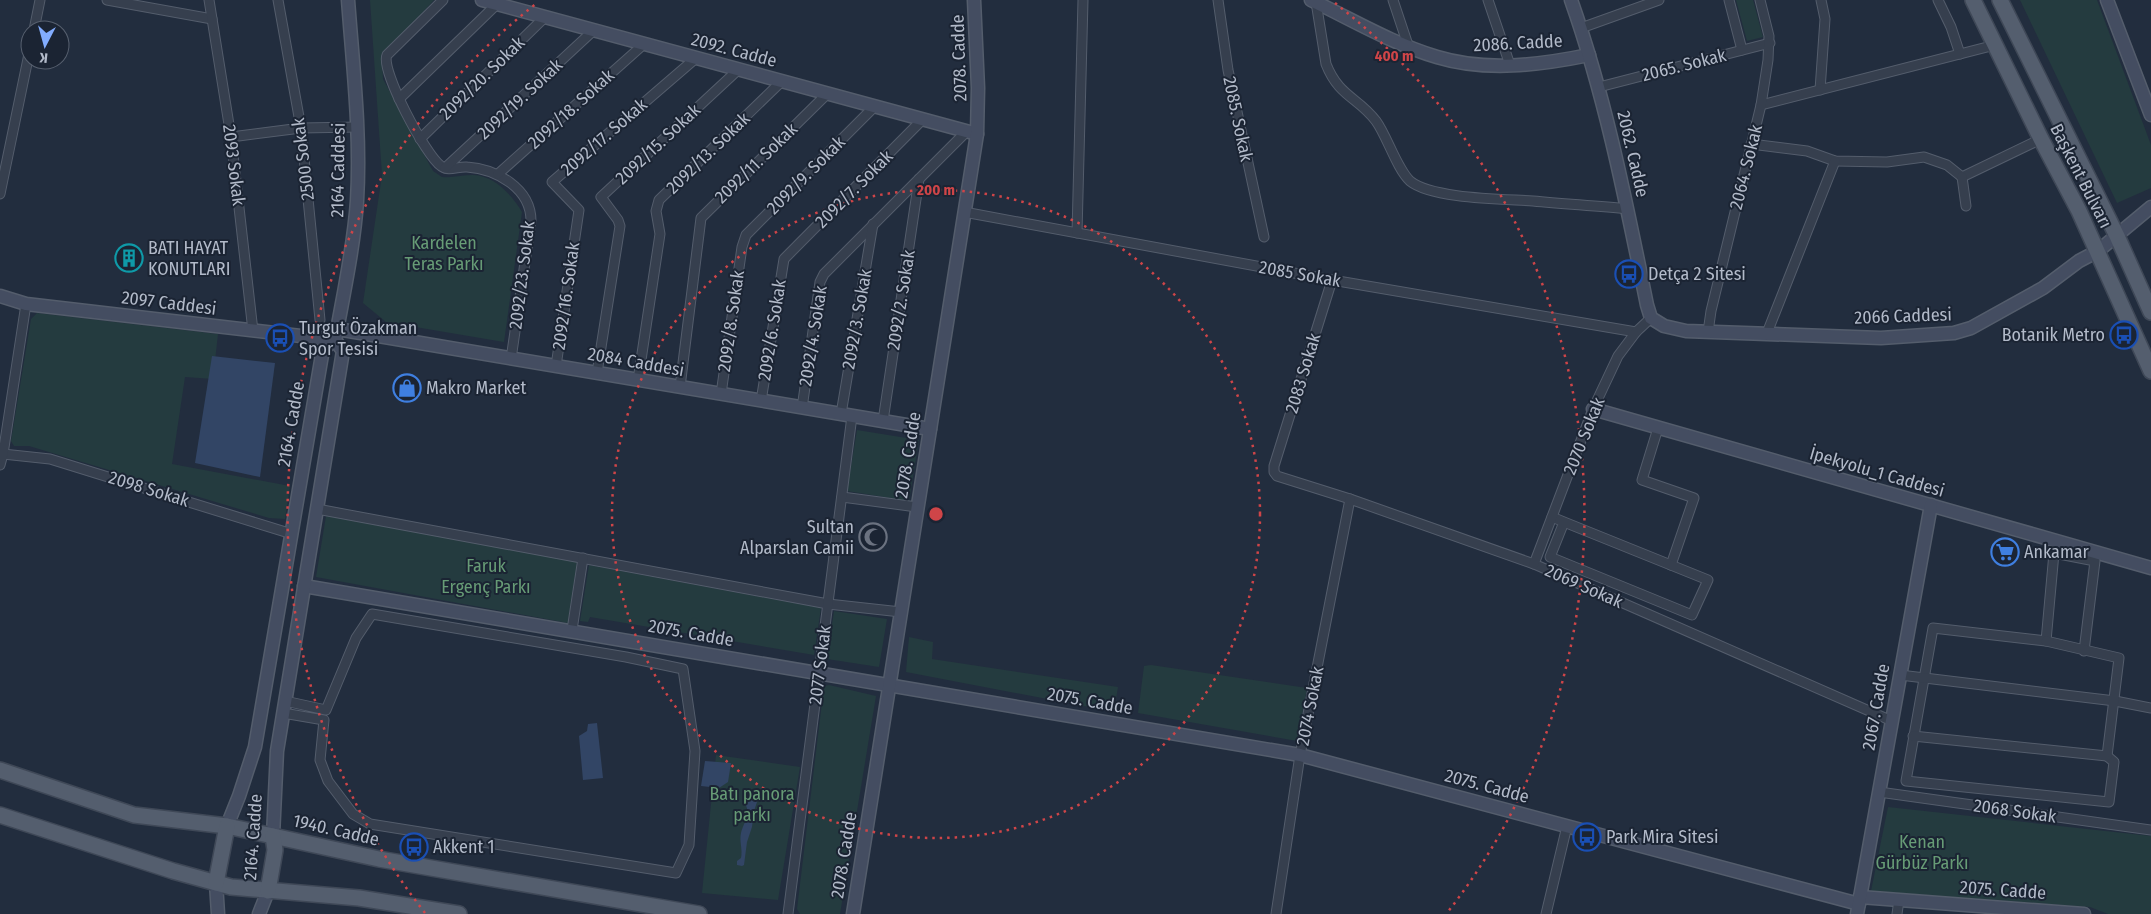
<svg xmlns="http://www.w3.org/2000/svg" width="2151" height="914" font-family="'Fira Sans Condensed',sans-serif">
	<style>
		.green { fill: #243b3f }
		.water { fill: #324565 }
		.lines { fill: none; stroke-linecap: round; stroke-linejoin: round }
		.street-casing { stroke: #545d6c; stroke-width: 11 }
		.secondary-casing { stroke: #545d6c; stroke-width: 15 }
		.primary-casing { stroke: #3f4857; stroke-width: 18 }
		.street { stroke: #363f4e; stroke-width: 9 }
		.secondary { stroke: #444d61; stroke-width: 12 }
		.primary { stroke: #545e6e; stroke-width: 15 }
		.ring { fill: none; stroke: #cf4548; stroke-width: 2.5; stroke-dasharray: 2.5 5 }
		.labels { text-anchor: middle; stroke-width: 4; stroke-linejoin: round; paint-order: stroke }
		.street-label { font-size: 18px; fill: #b2bac9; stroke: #1b2433 }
		.park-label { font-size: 18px; fill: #679c76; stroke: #1b2433 }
		.poi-label { font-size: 18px; fill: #b2bac9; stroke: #1b2433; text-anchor: start }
		.centre { fill: #cf4548; stroke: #1b2433; stroke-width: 2.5 }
		.ring-label { font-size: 15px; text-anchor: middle; font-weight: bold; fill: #cf4548; stroke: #1b2433; stroke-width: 4; stroke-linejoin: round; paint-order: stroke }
	</style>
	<rect width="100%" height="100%" fill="#222d3e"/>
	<g class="green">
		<path d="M 370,0 L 434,0 L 382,57 L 383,79 L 433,171 L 442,177 C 453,178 463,175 473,175 C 495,176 512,195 522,212 L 504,342 L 386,322 L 363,303 L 382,175 Z"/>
		<path d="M 1736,0 L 1753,0 L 1763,37 L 1747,41 Z"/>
		<path d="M 2020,0 L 2097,0 L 2151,145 L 2151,188 L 2117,203 Z"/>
		<path d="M 37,313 L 218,334 L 213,379 L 185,377 L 172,464 L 290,486 L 285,519 L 269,518 L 29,446 L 14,446 L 11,441 L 31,319 Z"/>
		<path d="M 857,430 L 919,440 L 909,501 L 847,491 Z"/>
		<path d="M 326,516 L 577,562 L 568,623 L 316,577 Z"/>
		<path d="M 589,565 L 821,608 L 814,655 L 590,617 L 588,622 L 580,621 Z"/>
		<path d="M 834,611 L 887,619 L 879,667 L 827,659 Z"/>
		<path d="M 909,637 L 933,642 L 932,659 L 1118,687 L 1116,699 L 1105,710 L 906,672 Z"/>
		<path d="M 1151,665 L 1307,688 L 1297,741 L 1138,713 L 1144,666 Z"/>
		<path d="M 829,685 L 876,696 L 840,914 L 800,914 L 797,909 L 824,686 Z"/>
		<path d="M 716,755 L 800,767 L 778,900 L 702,893 Z"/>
		<path d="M 1888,807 L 2151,836 L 2151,914 L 2108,914 L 2090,907 L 1871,891 Z"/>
	</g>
	<g class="water">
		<path d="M 212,356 L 275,363 L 260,477 L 195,463 Z"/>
		<path d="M 597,723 L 603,778 L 583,780 L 579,736 L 587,731 L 588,724 Z"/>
		<path d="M 705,761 L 731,763 L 728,782 L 719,788 L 701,786 Z"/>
		<path d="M 754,796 L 758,799 L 754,811 L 752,827 L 747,842 L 744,865 L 742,866 L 737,865 L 737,861 L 741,858 C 743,850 739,841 741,833 C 744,821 752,814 744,802 L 747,797 Z"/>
	</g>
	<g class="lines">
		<g class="street-casing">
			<g id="street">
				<path d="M 107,0 L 212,19"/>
				<path d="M 209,0 L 231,137 L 253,331"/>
				<path d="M 278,0 L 301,128 L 320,320"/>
				<path d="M 443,0 L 387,55 C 380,70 426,156 441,166 C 449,172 458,166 467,167 C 496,169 531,188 531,221 L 511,359"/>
				<path d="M 1218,0 L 1228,70 L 1264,237"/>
				<path d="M 1393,0 L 1409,48"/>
				<path d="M 1488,0 L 1510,65"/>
				<path d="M 1729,0 L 1742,50"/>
				<path d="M 1938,0 L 1951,27 L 1960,54"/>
				<path d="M 1316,2 L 1326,64 C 1339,97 1358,97 1376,121 C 1387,136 1397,169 1410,181 C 1432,199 1504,199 1533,201 C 1565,204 1597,206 1628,209"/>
				<path d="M 1581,28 L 1659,0"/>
				<path d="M 34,30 L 40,0"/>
				<path d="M 1599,87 L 1770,43"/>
				<path d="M 1820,90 L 1825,19 L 1821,0"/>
				<path d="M 399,99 L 497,4"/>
				<path d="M 1761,105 L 1995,45"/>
				<path d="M 231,137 L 301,128 L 358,127"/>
				<path d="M 420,139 L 545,17"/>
				<path d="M 1751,144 L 1807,151 L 1835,161 L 1887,162 L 1924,157 L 1947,165 L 1962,177 L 2041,139"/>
				<path d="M 445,168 L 594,30"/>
				<path d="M 498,174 L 644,44"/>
				<path d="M 1962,177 L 1966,206"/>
				<path d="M 0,194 L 30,49"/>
				<path d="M 964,212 L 1332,280 L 1636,332"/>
				<path d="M 1077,233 L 1083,0"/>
				<path d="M 1332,280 L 1274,466 L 1274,472 L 1277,476 L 1350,499 L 1534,564 L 1892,721"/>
				<path d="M 1708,332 L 1711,311 L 1761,105 L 1768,60 L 1769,36 L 1760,0"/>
				<path d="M 1767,333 L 1835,161"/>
				<path d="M 556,366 L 579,210 L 552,182 L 696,58"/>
				<path d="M 597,373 L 620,226 L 618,220 L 601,197 L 739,69"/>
				<path d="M 638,380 L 660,234 L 656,211 L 659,200 L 782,81"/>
				<path d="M 680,387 L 701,218 L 828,93"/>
				<path d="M 721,394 L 742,247 L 746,235 L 875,106"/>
				<path d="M 761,401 L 784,259 L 923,119"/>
				<path d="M 802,408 L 820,282 L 824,274 L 967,131"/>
				<path d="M 841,414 L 873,224"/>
				<path d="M 883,421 L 919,179"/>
				<path d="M 1658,428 L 1642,480 L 1694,498 L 1671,565"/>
				<path d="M 3,454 L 50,459 L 292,534"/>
				<path d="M 0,465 L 3,454 L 26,304"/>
				<path d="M 842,497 L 917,507"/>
				<path d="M 317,509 L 828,604 L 901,612"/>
				<path d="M 1552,517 L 1564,522 L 1708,580 L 1692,615 L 1550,557 L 1564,522"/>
				<path d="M 1534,564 L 1593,409 L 1618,356 L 1636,332 L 1651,318"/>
				<path d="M 572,630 L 583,558"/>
				<path d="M 2084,651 L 2095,561 L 2054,553 L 2046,641 L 1933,628 L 1906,781 L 2109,802 L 2114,762 L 2107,756"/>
				<path d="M 1900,675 L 2115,701 L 2151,708"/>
				<path d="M 283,713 L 324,720 L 320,760 L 328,781 L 353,814 L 370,824 L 676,873 L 689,845 L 695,751 L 683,669 L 626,657 L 372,614 L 356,638 L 326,710 L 285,701"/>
				<path d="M 1913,736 L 2107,756 L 2119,658 L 2046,641"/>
				<path d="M 1879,792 L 2151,830"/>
				<path d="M 788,914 L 852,416"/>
				<path d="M 1276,914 L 1300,755 L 1350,499"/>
				<path d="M 1546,914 L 1567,826"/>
				<path d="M 1897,914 L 1899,900"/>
			</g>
		</g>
		<g class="secondary-casing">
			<g id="secondary">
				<path d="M 482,0 L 977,134"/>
				<path d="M 1311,0 C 1353,20 1393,44 1437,57 C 1486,72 1540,65 1589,55"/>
				<path d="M 1571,0 C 1606,99 1626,202 1647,305 L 1651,318 L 1664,326 L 1686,331 L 1881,338 L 1954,333 L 1971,328 L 2043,288 L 2079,261 L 2098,251 L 2151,207"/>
				<path d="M 2107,0 L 2151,115"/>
				<path d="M 0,296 L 26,304 L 335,340"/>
				<path d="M 337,329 L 930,429"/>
				<path d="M 336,336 C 344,291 354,246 357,201 C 361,134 353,67 348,0"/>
				<path d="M 1593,409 L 2151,568"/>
				<path d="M 304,586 L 1300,755 L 1859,904"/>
				<path d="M 227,826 L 239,796 L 255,747 L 323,349 L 335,340"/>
				<path d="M 273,836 L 277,751 L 343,351 L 335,340"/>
				<path d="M 216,883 L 218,914"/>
				<path d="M 1860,897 L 2084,914"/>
				<path d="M 259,914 L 268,891"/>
				<path d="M 853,914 L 977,134 L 978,88 L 974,0"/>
				<path d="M 1857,914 L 1931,505"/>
			</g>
		</g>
		<g class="primary-casing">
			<g id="primary">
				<path d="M 1973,0 L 2041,139 L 2079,211 L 2151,371"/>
				<path d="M 2000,0 L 2117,236 L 2151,312"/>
				<path d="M 0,770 L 134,815 L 227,826 L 379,859 L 699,914"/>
				<path d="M 0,815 L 173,871 L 231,887 L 359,898 L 459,914"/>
				<path d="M 216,883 L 227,826"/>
				<path d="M 268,891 L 275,850 L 273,836"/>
			</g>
		</g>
		<use href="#street" class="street"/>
		<use href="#secondary" class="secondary"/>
		<use href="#primary" class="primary"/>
	</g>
	<g class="ring">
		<circle cx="936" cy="514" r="324"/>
		<path d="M425 913A648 648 0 0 1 537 3M1335 3A648 648 0 0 1 1447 913"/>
	</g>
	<defs>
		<g id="building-ring" transform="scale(1.4375)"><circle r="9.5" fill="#1b2433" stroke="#0f9aa8" stroke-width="1.5"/><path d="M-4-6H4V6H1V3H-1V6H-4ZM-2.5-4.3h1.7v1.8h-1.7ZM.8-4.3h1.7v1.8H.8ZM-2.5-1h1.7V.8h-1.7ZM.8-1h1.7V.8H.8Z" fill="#0f9aa8"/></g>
		<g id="bus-ring" transform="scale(1.4375)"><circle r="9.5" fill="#1b2433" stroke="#1a4fb4" stroke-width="1.5"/><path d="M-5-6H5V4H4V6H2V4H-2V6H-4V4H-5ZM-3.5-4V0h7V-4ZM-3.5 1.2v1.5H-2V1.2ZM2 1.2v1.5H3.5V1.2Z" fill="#1a4fb4"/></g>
		<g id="shop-ring" transform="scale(1.4375)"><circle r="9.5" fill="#1b2433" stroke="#3f7fe0" stroke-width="1.5"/><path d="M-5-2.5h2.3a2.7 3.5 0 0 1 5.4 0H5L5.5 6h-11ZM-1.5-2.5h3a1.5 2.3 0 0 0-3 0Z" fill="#3f7fe0"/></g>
		<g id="mosque-ring" transform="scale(1.4375)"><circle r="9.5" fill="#1b2433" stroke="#6b7280" stroke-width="1.5"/><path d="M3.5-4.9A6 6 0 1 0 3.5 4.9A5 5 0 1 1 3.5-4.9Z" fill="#6b7280"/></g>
		<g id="supermarket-ring" transform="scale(1.4375)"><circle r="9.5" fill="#1b2433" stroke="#3f7fe0" stroke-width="1.5"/><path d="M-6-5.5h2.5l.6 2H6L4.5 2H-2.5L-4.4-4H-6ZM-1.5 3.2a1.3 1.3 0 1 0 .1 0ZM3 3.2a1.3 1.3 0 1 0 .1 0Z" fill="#3f7fe0"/></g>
	</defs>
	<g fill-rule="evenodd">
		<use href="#building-ring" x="129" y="258"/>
		<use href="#bus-ring" x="1629" y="274"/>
		<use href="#bus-ring" x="2124" y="335"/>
		<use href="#bus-ring" x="280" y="338"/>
		<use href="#shop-ring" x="407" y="388"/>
		<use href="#mosque-ring" x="873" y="537"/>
		<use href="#supermarket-ring" x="2005" y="552"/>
		<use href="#bus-ring" x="1587" y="837"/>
		<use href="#bus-ring" x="414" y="847"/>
	</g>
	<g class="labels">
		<g class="street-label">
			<text transform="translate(1518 43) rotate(-3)" y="6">2086. Cadde</text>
			<text transform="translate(734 50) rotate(15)" y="6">2092. Cadde</text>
			<text transform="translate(959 58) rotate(-92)" y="6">2078. Cadde</text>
			<text transform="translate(1684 65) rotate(-14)" y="6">2065. Sokak</text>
			<text transform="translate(482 78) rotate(-44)" y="6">2092/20. Sokak</text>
			<text transform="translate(520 99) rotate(-43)" y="6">2092/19. Sokak</text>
			<text transform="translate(571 109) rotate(-42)" y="6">2092/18. Sokak</text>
			<text transform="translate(1238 119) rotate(78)" y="6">2085. Sokak</text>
			<text transform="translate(604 137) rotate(-41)" y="6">2092/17. Sokak</text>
			<text transform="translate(658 144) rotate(-43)" y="6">2092/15. Sokak</text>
			<text transform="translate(708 153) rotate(-44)" y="6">2092/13. Sokak</text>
			<text transform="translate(1633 154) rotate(77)" y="6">2062. Cadde</text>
			<text transform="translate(303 159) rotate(-97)" y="6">2500 Sokak</text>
			<text transform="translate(756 163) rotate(-44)" y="6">2092/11. Sokak</text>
			<text transform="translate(234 165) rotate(83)" y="6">2093 Sokak</text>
			<text transform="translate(1746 167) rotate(-76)" y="6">2064. Sokak</text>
			<text transform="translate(338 170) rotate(-89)" y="6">2164 Caddesi</text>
			<text transform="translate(806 175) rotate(-45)" y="6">2092/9. Sokak</text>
			<text transform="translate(2081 176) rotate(63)" y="6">Başkent Bulvarı</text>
			<text transform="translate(854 189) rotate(-45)" y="6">2092/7. Sokak</text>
			<text transform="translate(1300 274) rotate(10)" y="6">2085 Sokak</text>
			<text transform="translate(522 275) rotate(-83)" y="6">2092/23. Sokak</text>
			<text transform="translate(566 296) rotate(-82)" y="6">2092/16. Sokak</text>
			<text transform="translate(901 300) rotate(-81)" y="6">2092/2. Sokak</text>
			<text transform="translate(169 303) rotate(7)" y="6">2097 Caddesi</text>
			<text transform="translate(1903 316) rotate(-2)" y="6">2066 Caddesi</text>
			<text transform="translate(857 319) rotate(-80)" y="6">2092/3. Sokak</text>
			<text transform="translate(731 321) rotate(-82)" y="6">2092/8. Sokak</text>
			<text transform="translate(772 330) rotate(-81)" y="6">2092/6. Sokak</text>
			<text transform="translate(813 336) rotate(-81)" y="6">2092/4. Sokak</text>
			<text transform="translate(636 362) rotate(10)" y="6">2084 Caddesi</text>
			<text transform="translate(1303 373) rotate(-73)" y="6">2083 Sokak</text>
			<text transform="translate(291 424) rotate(-80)" y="6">2164. Cadde</text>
			<text transform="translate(1584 436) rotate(-68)" y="6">2070 Sokak</text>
			<text transform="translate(908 455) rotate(-81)" y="6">2078. Cadde</text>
			<text transform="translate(1877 472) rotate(16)" y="6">İpekyolu_1 Caddesi</text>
			<text transform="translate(149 489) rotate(17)" y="6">2098 Sokak</text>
			<text transform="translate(1584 586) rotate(24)" y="6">2069 Sokak</text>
			<text transform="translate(691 633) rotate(10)" y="6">2075. Cadde</text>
			<text transform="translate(820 665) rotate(-83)" y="6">2077 Sokak</text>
			<text transform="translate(1090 701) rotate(10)" y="6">2075. Cadde</text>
			<text transform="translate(1310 706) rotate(-79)" y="6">2074 Sokak</text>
			<text transform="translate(1876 707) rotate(-80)" y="6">2067. Cadde</text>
			<text transform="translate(1487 786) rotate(15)" y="6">2075. Cadde</text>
			<text transform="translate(2015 811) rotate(8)" y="6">2068 Sokak</text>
			<text transform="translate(336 830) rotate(13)" y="6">1940. Cadde</text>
			<text transform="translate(253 837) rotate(-86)" y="6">2164. Cadde</text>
			<text transform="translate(844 855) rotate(-81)" y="6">2078. Cadde</text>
			<text transform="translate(2003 890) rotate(4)" y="6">2075. Cadde</text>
		</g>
		<g class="park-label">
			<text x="444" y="249">Kardelen<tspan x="444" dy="21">Teras Parkı</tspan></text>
			<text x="486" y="572">Faruk<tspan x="486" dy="21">Ergenç Parkı</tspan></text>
			<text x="752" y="800">Batı panora<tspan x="752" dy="21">parkı</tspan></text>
			<text x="1922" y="848">Kenan<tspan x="1922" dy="21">Gürbüz Parkı</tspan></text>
		</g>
		<g class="poi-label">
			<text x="148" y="254">BATI HAYAT<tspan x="148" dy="21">KONUTLARI</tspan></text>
			<text x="1648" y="280">Detça 2 Sitesi</text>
			<text x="299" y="334">Turgut Özakman<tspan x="299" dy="21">Spor Tesisi</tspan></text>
			<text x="2105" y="341" text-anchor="end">Botanik Metro</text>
			<text x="426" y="394">Makro Market</text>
			<text x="854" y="533" text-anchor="end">Sultan<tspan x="854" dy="21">Alparslan Camii</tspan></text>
			<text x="2024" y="558">Ankamar</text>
			<text x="1606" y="843">Park Mira Sitesi</text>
			<text x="433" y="853">Akkent 1</text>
		</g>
	</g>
	<circle cx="936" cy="514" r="8" class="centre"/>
	<g class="ring-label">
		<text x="1394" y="61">400 m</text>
		<text x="936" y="195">200 m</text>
	</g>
	<g transform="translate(45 45) rotate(186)"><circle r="24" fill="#1b2433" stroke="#57606f"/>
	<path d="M0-4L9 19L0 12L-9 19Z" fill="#82acfe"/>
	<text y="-8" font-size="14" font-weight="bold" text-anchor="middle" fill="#b2bac9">K</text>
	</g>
</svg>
